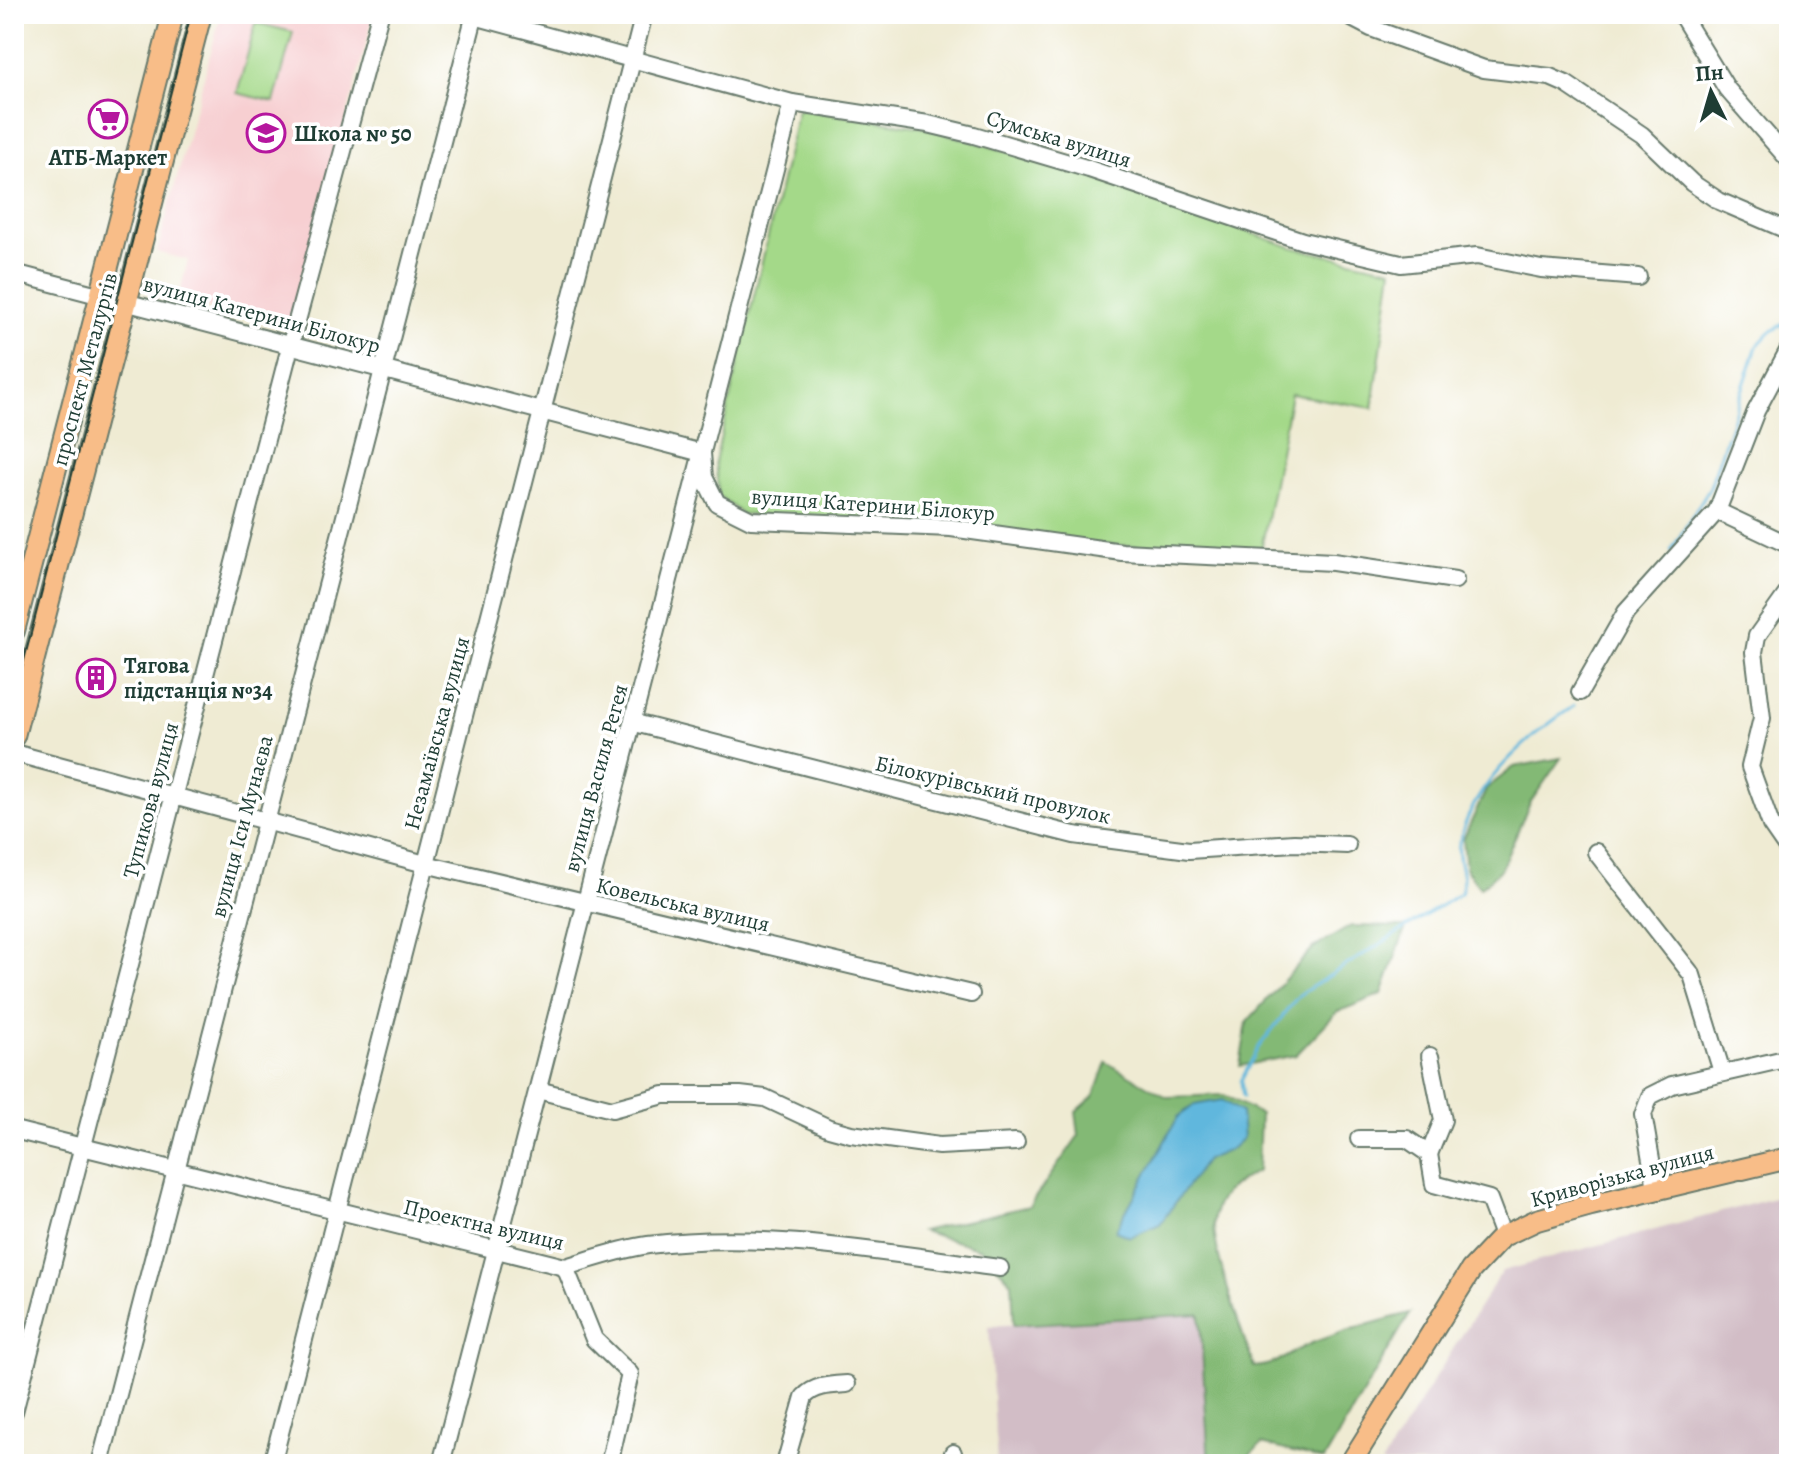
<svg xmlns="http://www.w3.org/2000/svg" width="1803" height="1478" font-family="Alegreya,serif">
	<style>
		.built { fill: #f7cfd1 }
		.industrial { fill: #d2bdc6 }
		.green { fill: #a4d989; stroke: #628b5e; stroke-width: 2 }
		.forest { fill: #83b975; stroke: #517b54; stroke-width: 2 }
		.water { fill: #61b7dd; stroke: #407a88; stroke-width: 2 }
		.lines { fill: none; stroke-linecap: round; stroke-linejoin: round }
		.stream { stroke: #61b7dd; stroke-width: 3 }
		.minor-casing { stroke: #687a6c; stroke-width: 20 }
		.major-casing { stroke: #687a6c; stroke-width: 24 }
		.minor { stroke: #fff; stroke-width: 16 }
		.major { stroke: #f8bd88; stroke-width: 20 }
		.tram { stroke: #1f3d34; stroke-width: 2 }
		.labels { text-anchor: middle; stroke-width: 7; stroke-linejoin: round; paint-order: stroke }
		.poi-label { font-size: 22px; font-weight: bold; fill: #1f3d34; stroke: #fff; text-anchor: start }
		.street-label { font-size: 22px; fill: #1f3d34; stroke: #fff }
	</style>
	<rect width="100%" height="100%" fill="#fff"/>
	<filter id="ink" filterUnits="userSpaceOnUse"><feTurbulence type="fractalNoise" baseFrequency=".0125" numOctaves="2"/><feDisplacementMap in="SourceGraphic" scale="16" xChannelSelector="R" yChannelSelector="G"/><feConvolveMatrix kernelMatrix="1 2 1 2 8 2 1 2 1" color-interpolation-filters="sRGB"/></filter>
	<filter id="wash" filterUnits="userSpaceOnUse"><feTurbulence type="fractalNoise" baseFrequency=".006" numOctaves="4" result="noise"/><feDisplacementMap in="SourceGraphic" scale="32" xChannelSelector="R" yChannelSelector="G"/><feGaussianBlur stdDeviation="1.8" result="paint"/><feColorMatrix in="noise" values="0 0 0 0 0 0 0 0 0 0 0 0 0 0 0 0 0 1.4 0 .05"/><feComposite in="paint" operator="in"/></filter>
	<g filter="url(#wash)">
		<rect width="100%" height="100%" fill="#efebd3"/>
		<path class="built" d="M 221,14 L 374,14 L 290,329 L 178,300 L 188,260 L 157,252 Z"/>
		<g class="industrial">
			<path d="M 1789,1194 L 1789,1464 L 1381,1464 L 1502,1271 Z"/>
			<path d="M 1200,1314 L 1209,1464 L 997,1464 L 989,1326 Z"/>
		</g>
		<g class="green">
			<path d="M 256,23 L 293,32 L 274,102 L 237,93 Z"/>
			<path d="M 798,109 L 927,128 L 1077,172 L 1294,248 L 1392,269 L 1373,408 L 1291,394 L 1261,550 L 1107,545 L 742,514 L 719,496 L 715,462 Z"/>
		</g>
		<g class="forest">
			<path d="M 1561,758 L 1530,803 L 1501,869 L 1480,888 L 1466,869 L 1463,839 L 1487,788 L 1514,767 Z"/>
			<path d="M 1351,926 L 1406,927 L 1382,994 L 1337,1012 L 1296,1055 L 1240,1066 L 1247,1022 L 1312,949 Z"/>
			<path d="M 1106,1062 L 1167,1097 L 1224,1095 L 1260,1114 L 1258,1171 C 1239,1181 1221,1190 1215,1212 C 1207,1240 1244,1337 1254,1367 C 1281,1365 1289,1352 1312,1343 C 1344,1330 1377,1322 1410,1313 L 1324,1460 L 1262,1444 L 1239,1464 L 1209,1464 L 1200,1314 L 1014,1325 L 1012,1283 L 981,1249 L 922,1231 L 1029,1206 L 1079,1135 L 1076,1112 L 1094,1096 Z"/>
		</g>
		<path class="water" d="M 1222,1100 L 1241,1112 L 1243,1138 L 1230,1150 L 1206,1160 L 1160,1224 L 1130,1237 L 1115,1231 L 1178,1117 L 1194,1105 Z"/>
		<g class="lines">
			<g class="stream">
				<path d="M 1671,551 L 1710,487 L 1757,346 L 1770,332 L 1789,321"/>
				<path d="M 1243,1097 L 1241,1081 L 1258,1048 L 1299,995 L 1461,893 C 1467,872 1456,862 1459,844 C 1472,784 1526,738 1574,706"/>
			</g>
		</g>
	</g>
	<g filter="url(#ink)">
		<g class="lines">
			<g class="minor-casing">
				<g id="minor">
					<path d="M 467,14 L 792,103 L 928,124 L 974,135 L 1089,169 L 1303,241 L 1401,264 L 1477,256 L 1541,269 L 1638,277"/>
					<path d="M 1344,14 L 1371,28 L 1484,69 L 1550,77 L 1566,84 L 1642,135 L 1692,183 L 1719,201 L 1789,231"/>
					<path d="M 1681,14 L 1727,89 L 1789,160"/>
					<path d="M 14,273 L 702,453 L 704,477 L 717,503 L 751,520 L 951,528 L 1122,552 L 1333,562 L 1455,580"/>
					<path d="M 1717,511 L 1789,545"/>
					<path d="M 1789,591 L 1757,636 L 1754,652 L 1762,718 L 1750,767 L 1771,825 L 1789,851"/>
					<path d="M 1580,692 L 1626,612 L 1717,511 L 1756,411 L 1789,349"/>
					<path d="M 635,723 L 1074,835 L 1189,850 L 1294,843 L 1347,845"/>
					<path d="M 14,753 L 425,864 L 971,994"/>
					<path d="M 1596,852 L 1692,975 L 1722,1072"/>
					<path d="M 538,1090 L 612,1109 L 664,1095 L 740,1095 L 765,1098 L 829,1128 L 851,1134 L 939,1146 L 1016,1142"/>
					<path d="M 14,1130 L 565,1267 C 592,1259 620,1249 648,1245 C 764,1230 885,1253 1000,1268"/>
					<path d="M 1359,1139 L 1407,1139 L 1429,1154 L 1434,1184 L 1489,1199 L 1503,1236"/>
					<path d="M 1429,1154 L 1443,1120 L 1430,1056"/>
					<path d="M 1656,1188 L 1643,1114 L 1650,1096 L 1672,1085 L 1789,1058"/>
					<path d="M 565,1267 L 594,1339 L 630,1374 L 609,1464"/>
					<path d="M 14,1412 L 291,343 L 380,14"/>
					<path d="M 100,1464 L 475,14"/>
					<path d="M 272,1464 L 644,14"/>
					<path d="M 441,1464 L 792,103"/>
					<path d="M 785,1464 L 804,1397 C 815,1385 831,1385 847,1384"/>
					<path d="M 950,1464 L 953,1453"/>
				</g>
			</g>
			<g class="major-casing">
				<g id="major">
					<path d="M 14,631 L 173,14"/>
					<path d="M 14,736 L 201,14"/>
					<path d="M 1350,1464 L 1471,1270 L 1503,1236 L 1537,1220 L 1591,1205 L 1789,1158"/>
				</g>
			</g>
			<use href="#minor" class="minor"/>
			<use href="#major" class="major"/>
			<path class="tram" d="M 14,699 L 191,14"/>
		</g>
	</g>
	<defs>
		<g id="supermarket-ring" transform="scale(2)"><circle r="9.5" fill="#fff" stroke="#b5179e" stroke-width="1.5"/><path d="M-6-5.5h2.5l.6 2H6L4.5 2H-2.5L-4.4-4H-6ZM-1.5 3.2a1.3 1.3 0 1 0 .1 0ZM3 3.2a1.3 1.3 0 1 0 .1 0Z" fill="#b5179e"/></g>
		<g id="school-ring" transform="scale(2)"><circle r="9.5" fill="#fff" stroke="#b5179e" stroke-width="1.5"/><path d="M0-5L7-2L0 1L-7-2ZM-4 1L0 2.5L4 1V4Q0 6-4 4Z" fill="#b5179e"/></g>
		<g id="building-ring" transform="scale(2)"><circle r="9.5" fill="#fff" stroke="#b5179e" stroke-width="1.5"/><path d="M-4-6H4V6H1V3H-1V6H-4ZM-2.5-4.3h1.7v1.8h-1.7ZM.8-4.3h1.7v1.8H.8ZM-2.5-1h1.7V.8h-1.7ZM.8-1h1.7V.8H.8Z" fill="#b5179e"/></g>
	</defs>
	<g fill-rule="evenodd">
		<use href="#supermarket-ring" x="108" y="119"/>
		<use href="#school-ring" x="266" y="133"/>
		<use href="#building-ring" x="96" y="678"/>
	</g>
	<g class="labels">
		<g class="poi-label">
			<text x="294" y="141">Школа № 50</text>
			<text x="108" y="165" text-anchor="middle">АТБ-Маркет</text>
			<text x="124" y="673">Тягова<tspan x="124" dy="25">пiдстанцiя №34</tspan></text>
		</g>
		<g class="street-label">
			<text transform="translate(1059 138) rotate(17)" y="8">Сумська вулиця</text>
			<text transform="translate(262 314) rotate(15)" y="8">вулиця Катерини Білокур</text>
			<text transform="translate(84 369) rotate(-75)" y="8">проспект Металургів</text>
			<text transform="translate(873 504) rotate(4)" y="8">вулиця Катерини Білокур</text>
			<text transform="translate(436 733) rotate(-75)" y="8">Незамаївська вулиця</text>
			<text transform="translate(595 778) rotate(-75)" y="8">вулиця Василя Регея</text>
			<text transform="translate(993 789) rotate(13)" y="8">Білокурівський провулок</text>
			<text transform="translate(150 800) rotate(-75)" y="8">Тупикова вулиця</text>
			<text transform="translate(241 826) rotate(-75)" y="8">вулиця Іси Мунаєва</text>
			<text transform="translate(683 904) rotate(13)" y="8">Ковельська вулиця</text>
			<text transform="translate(1622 1175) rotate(-15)" y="8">Криворізька вулиця</text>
			<text transform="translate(484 1224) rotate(13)" y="8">Проектна вулиця</text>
		</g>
	</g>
	<rect width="1803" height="1478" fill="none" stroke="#fff" stroke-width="48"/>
	<g transform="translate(1711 92) rotate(355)" stroke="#ffffff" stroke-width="6" paint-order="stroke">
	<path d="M0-6L14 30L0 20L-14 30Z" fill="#1f3d34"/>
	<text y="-12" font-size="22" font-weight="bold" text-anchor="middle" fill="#1f3d34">Пн</text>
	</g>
</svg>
